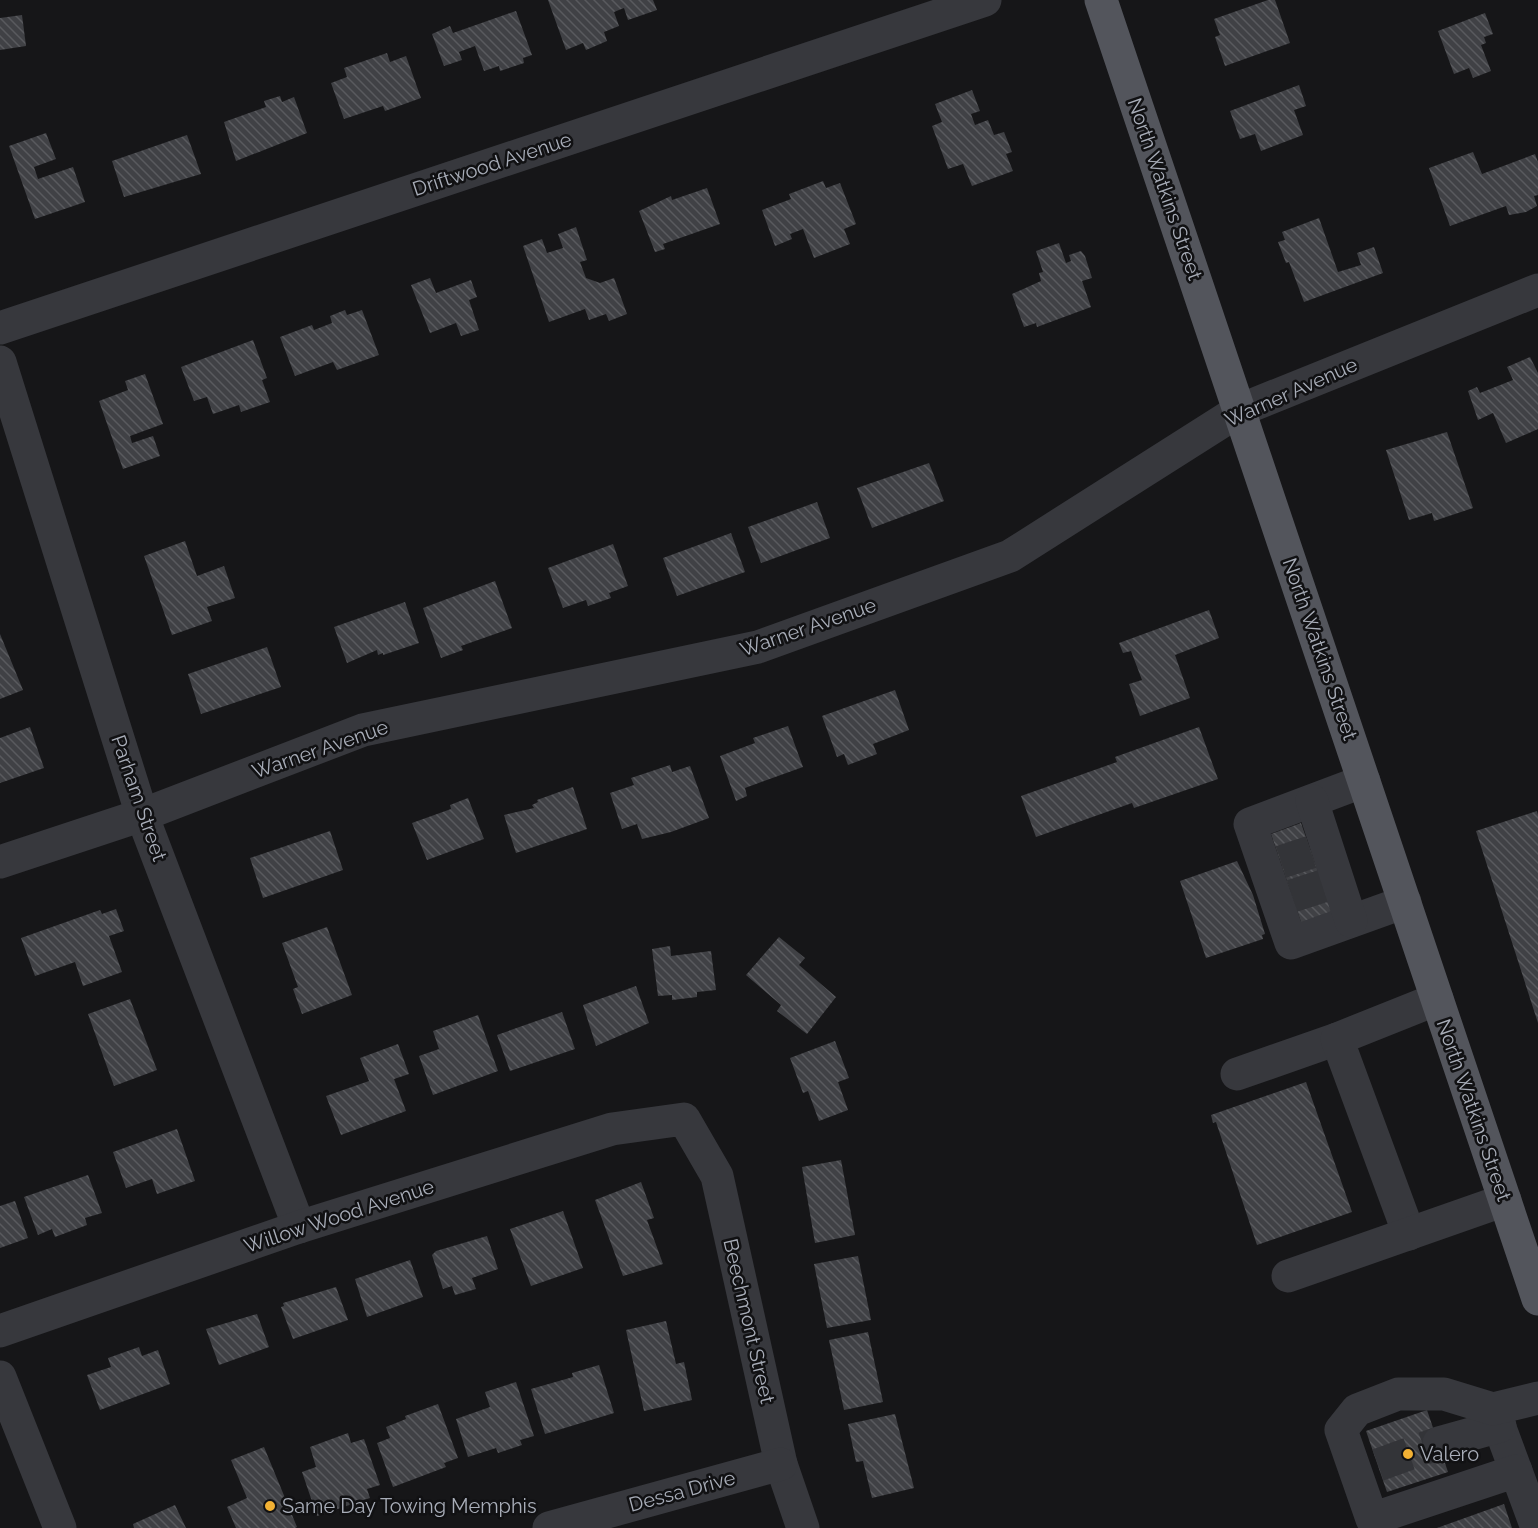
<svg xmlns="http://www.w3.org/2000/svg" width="1538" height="1528" font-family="Raleway,sans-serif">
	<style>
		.building { fill: url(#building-back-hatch) }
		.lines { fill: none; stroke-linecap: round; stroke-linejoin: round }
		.minor-tunnel { stroke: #333438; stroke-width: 33; stroke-dasharray: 33 16; stroke-linecap: butt }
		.minor { stroke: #37383d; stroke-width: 33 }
		.major { stroke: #53555c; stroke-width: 33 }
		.poi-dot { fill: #f2b134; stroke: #111113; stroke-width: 2 }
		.labels { text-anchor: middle; stroke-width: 5; stroke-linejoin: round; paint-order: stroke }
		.street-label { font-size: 20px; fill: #a8adb8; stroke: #111113 }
		.poi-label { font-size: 20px; fill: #a8adb8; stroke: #111113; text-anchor: start }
	</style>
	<defs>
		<pattern id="building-back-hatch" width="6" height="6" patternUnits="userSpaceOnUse" patternTransform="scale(1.5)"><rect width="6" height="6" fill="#404145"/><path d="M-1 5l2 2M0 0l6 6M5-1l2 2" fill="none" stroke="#595a5e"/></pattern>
	</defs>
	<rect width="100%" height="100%" fill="#161618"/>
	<g class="building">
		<path d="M 548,0 L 653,0 L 657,10 L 628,20 L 624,8 L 614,12 L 619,26 L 604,32 L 607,41 L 586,50 L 583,43 L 566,50 Z"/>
		<path d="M 1268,0 L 1275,0 L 1290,43 L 1225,66 L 1215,37 L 1220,35 L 1214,19 Z"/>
		<path d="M 516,11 L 532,55 L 523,58 L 524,63 L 500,71 L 499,66 L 484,71 L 475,46 L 459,52 L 462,60 L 444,66 L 432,34 L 450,26 L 453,33 Z"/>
		<path d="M 1485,13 L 1493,34 L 1484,37 L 1486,43 L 1481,45 L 1491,71 L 1473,78 L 1469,68 L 1454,74 L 1438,31 Z"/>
		<path d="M 22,15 L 26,46 L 0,50 L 0,18 Z"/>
		<path d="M 387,53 L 390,62 L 406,56 L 421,98 L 385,111 L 383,106 L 344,119 L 331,83 L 347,77 L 344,68 Z"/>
		<path d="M 1299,85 L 1306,106 L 1294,110 L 1303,135 L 1261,151 L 1255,134 L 1240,139 L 1230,111 Z"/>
		<path d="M 972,90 L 980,111 L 971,114 L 975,125 L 988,120 L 994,135 L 1004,132 L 1012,152 L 1006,154 L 1013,171 L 972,186 L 963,164 L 948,169 L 932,126 L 942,122 L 935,104 Z"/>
		<path d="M 280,96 L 282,102 L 294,97 L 307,133 L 236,161 L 224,122 L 266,107 L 264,101 Z"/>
		<path d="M 46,133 L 56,159 L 34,167 L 38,179 L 73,167 L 85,202 L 35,219 L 9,146 Z"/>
		<path d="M 187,135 L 201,174 L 124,197 L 112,161 Z"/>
		<path d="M 1473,152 L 1482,174 L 1535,154 L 1538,162 L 1538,195 L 1534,196 L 1537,206 L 1526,212 L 1509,215 L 1506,206 L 1450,226 L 1429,168 Z"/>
		<path d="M 823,181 L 826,188 L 840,183 L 856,224 L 844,229 L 850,244 L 814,258 L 803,229 L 790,234 L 792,239 L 775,246 L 762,210 L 791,199 L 789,194 Z"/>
		<path d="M 707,188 L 720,224 L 663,244 L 665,249 L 655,252 L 639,211 L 671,196 L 672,200 Z"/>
		<path d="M 1319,218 L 1338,272 L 1361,265 L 1357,253 L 1374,247 L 1383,273 L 1304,302 L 1289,262 L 1286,263 L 1278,242 L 1285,240 L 1282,232 Z"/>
		<path d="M 576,227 L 587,260 L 580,262 L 586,278 L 600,283 L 614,278 L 627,314 L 609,321 L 606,314 L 589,320 L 585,309 L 549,322 L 523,246 L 542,239 L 547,253 L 563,248 L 558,234 Z"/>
		<path d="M 1059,243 L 1066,263 L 1071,261 L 1069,255 L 1081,251 L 1085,256 L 1092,278 L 1082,281 L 1091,307 L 1037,327 L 1036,323 L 1024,327 L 1012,294 L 1041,281 L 1039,273 L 1043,272 L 1036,251 Z"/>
		<path d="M 430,278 L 436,293 L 471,280 L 477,297 L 469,300 L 479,330 L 461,336 L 456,323 L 430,333 L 411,285 Z"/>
		<path d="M 345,310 L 347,315 L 362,310 L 379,355 L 337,370 L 333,362 L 295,376 L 280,337 L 312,325 L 314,330 L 332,323 L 330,316 Z"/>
		<path d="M 253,340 L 267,378 L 262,380 L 270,402 L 241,412 L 239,405 L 213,414 L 207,397 L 194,401 L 181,367 Z"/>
		<path d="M 1530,357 L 1538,373 L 1538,429 L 1506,443 L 1493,413 L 1478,420 L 1468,391 L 1477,387 L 1480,393 L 1513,380 L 1507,367 Z"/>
		<path d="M 145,374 L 163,424 L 130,436 L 132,443 L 153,436 L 160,456 L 123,469 L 99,401 L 128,390 L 125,381 Z"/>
		<path d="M 1447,432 L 1473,508 L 1434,521 L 1432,513 L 1409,520 L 1386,450 Z"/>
		<path d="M 929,463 L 944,501 L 872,528 L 857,488 Z"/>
		<path d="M 817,502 L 830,538 L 761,563 L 748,527 Z"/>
		<path d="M 731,533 L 745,572 L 677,596 L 663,558 Z"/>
		<path d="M 185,541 L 197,576 L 224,566 L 235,598 L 207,607 L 212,621 L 172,635 L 144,556 Z"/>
		<path d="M 613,544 L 628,586 L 609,593 L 611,598 L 588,606 L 586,600 L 563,608 L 548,568 Z"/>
		<path d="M 495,581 L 512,628 L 461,646 L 463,650 L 441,658 L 423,608 Z"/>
		<path d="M 405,602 L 419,643 L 383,655 L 383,653 L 378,655 L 377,650 L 347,663 L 334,627 Z"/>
		<path d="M 1209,610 L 1219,638 L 1175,655 L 1190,698 L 1140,716 L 1129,684 L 1142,680 L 1131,651 L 1123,653 L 1119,643 Z"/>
		<path d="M 0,634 L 23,690 L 0,699 Z"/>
		<path d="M 267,647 L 281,687 L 201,714 L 188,674 Z"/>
		<path d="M 895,690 L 909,730 L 873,744 L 877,754 L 848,765 L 844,754 L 837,757 L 822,716 Z"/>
		<path d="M 788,726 L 803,767 L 745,788 L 747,796 L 736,801 L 720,756 L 755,743 L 753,738 Z"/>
		<path d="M 30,727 L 44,768 L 0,783 L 0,738 Z"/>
		<path d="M 1199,727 L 1218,779 L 1134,808 L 1132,803 L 1036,837 L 1021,796 L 1117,762 L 1115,757 Z"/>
		<path d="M 670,765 L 672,772 L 690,766 L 709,818 L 671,832 L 642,839 L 637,824 L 622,829 L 610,793 L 634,785 L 631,778 Z"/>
		<path d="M 573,787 L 587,829 L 516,853 L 504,815 L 534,808 L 532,805 L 538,802 L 537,800 Z"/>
		<path d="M 468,798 L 484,839 L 427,860 L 412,823 L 451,809 L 450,805 Z"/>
		<path d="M 1537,811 L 1538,815 L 1538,1023 L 1476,831 Z"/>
		<path d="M 1301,823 L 1333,914 L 1302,925 L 1271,834 Z"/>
		<path d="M 330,831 L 343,870 L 263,898 L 250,858 Z"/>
		<path d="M 1237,861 L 1253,895 L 1265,934 L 1262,935 L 1263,939 L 1206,958 L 1180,881 Z"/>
		<path d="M 116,909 L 124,931 L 109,936 L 122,972 L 83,986 L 75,962 L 35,976 L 21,938 L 100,910 L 102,914 Z"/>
		<path d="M 327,927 L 352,995 L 302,1014 L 293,989 L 298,987 L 282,943 Z"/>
		<path d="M 779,937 L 805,958 L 799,965 L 836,997 L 807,1034 L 777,1011 L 781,1005 L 746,975 Z"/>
		<path d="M 670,946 L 671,956 L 711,951 L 716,990 L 697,992 L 697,997 L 672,1000 L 672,995 L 658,996 L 652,949 Z"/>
		<path d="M 636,986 L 649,1023 L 596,1046 L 583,1005 Z"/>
		<path d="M 130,999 L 157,1070 L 114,1086 L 88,1014 Z"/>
		<path d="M 562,1012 L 575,1049 L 510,1071 L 497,1035 Z"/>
		<path d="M 478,1015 L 498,1071 L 433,1095 L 419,1056 L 439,1049 L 433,1031 Z"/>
		<path d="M 835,1041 L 849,1078 L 838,1082 L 848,1110 L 819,1121 L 808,1091 L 803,1093 L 790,1058 Z"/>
		<path d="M 398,1044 L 409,1074 L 394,1079 L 406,1111 L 341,1135 L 326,1096 L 369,1081 L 360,1058 Z"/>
		<path d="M 1306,1082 L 1352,1212 L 1257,1245 L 1216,1122 L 1213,1123 L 1211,1115 Z"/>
		<path d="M 177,1129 L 195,1181 L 157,1194 L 152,1179 L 126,1188 L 113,1152 Z"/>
		<path d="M 841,1160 L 855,1235 L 815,1243 L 802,1167 Z"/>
		<path d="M 88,1175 L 102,1213 L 85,1218 L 87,1225 L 55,1237 L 52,1229 L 38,1235 L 24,1197 Z"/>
		<path d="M 641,1182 L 654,1218 L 647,1220 L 663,1264 L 623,1276 L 595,1200 Z"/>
		<path d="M 15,1201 L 28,1238 L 0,1248 L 0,1206 Z"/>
		<path d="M 563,1211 L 583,1268 L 531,1286 L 510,1229 Z"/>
		<path d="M 487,1236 L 498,1269 L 472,1278 L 476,1289 L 455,1295 L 452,1286 L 443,1289 L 432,1255 L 436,1251 Z"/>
		<path d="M 858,1256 L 871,1320 L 827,1328 L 814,1264 Z"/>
		<path d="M 410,1260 L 423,1297 L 367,1317 L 355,1279 Z"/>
		<path d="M 336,1287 L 348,1320 L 293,1339 L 281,1307 L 284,1306 L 283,1303 Z"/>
		<path d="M 257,1314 L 269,1347 L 219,1365 L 206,1329 Z"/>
		<path d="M 666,1321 L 676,1364 L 684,1362 L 692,1400 L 644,1411 L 626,1330 Z"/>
		<path d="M 868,1332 L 883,1402 L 844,1410 L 829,1340 Z"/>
		<path d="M 139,1347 L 142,1356 L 158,1350 L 170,1384 L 100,1410 L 87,1375 L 111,1367 L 108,1358 Z"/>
		<path d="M 599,1365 L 614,1413 L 545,1434 L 531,1389 L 573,1377 L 572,1373 Z"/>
		<path d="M 516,1382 L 534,1436 L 520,1440 L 522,1445 L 498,1453 L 496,1448 L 468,1457 L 456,1419 L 490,1407 L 485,1392 Z"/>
		<path d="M 438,1404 L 458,1458 L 444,1463 L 446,1467 L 393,1487 L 377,1443 L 390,1438 L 386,1427 L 406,1419 L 405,1416 Z"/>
		<path d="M 1427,1410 L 1448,1472 L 1387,1492 L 1366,1431 Z"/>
		<path d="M 895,1414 L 914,1488 L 872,1498 L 863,1461 L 856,1462 L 848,1424 Z"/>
		<path d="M 348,1433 L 351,1443 L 364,1439 L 380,1485 L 367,1489 L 370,1498 L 317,1516 L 302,1472 L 316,1467 L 310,1447 Z"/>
		<path d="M 264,1447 L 297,1527 L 295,1528 L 236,1528 L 227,1507 L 247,1498 L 231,1460 Z"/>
		<path d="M 1504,1504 L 1512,1528 L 1437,1528 Z"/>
		<path d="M 175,1505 L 186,1528 L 134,1528 L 133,1524 Z"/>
	</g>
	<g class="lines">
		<g class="minor-tunnel">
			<path d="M 1281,862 L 1311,852"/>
			<path d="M 1292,896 L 1323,886"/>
			<path d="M 1378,1465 L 1439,1443"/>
		</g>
		<g class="minor">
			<path d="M 0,328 L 985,0"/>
			<path d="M 0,362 L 142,815 L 299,1227"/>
			<path d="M 1364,781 L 1250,824 L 1291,943 L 1405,902"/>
			<path d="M 1312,801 L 1351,921"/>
			<path d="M 0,862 L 142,815 L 363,730 L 758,647 L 1010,556 L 1240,410 L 1538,290"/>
			<path d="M 1237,1074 L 1337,1039"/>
			<path d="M 1409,1234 L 1337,1039 L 1437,999"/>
			<path d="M 1288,1276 L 1505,1200"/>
			<path d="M 0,1331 L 299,1227 L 612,1129 L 684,1119 L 717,1176 L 781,1464 L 803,1528"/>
			<path d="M 0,1377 L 60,1528"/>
			<path d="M 1493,1409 L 1516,1471"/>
			<path d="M 1439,1443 L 1500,1426"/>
			<path d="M 549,1528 L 781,1464"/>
			<path d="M 1537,1528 L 1516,1471 L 1372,1519 L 1341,1430 L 1357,1410 L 1398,1394 L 1444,1394 L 1493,1409 L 1538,1398"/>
		</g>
		<path class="major" d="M 1101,0 L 1538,1299"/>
	</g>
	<g class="poi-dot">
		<circle cx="1408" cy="1454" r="6"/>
		<circle cx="270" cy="1506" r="6"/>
	</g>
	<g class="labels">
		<g class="street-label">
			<text transform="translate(492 164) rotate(-18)" y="7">Driftwood Avenue</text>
			<text transform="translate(1165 189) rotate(71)" y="7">North Watkins Street</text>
			<text transform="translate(1291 392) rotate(-24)" y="7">Warner Avenue</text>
			<text transform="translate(808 627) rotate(-19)" y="7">Warner Avenue</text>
			<text transform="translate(1320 649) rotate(71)" y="7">North Watkins Street</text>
			<text transform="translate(320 749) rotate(-19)" y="7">Warner Avenue</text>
			<text transform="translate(139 798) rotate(71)" y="7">Parham Street</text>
			<text transform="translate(1474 1110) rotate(71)" y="7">North Watkins Street</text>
			<text transform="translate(339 1216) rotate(-18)" y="7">Willow Wood Avenue</text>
			<text transform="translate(749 1321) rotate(77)" y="7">Beechmont Street</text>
			<text transform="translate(682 1491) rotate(-15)" y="7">Dessa Drive</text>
		</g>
		<g class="poi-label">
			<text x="1420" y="1461">Valero</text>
			<text x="282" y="1513">Same Day Towing Memphis</text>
		</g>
	</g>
</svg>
